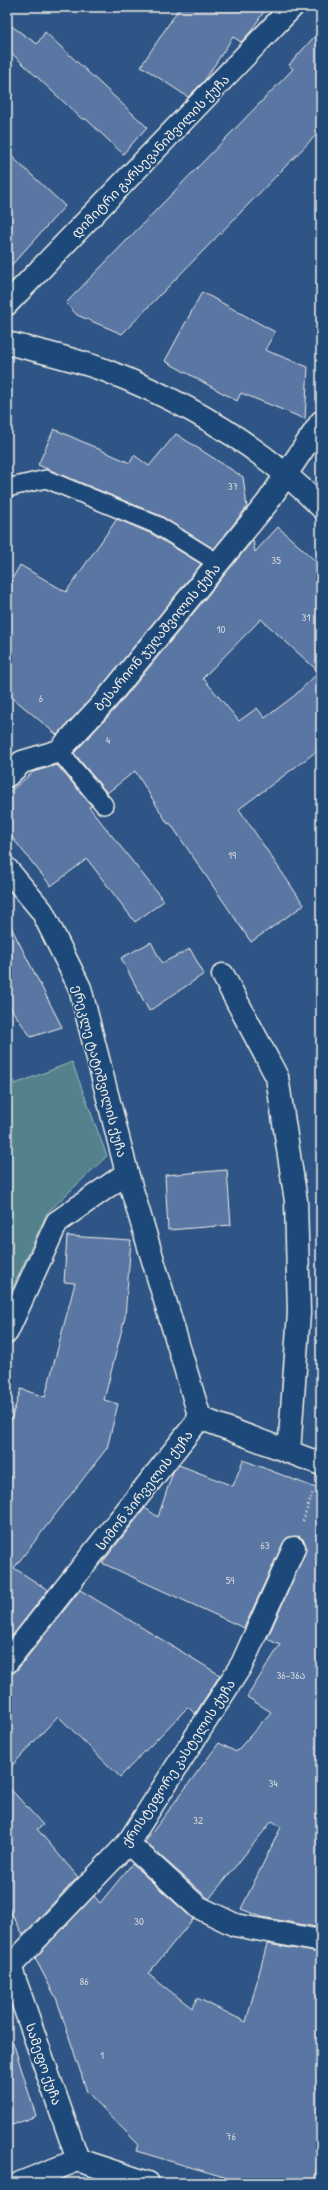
<svg xmlns="http://www.w3.org/2000/svg" width="328" height="2190" font-family="'Patrick Hand','Noto Sans Georgian',sans-serif">
	<style>
		.green { fill: #52828c; stroke: #a3baba }
		.building { fill: #5a76a3; stroke: #f4f1e8; fill-rule: evenodd }
		.lines { fill: none; stroke-linecap: round; stroke-linejoin: round }
		.lane-casing { stroke: #f4f1e8; stroke-width: 20 }
		.street-casing { stroke: #f4f1e8; stroke-width: 25 }
		.secondary-casing { stroke: #f4f1e8; stroke-width: 25 }
		.path { stroke: #f4f1e8; stroke-width: 2.5; stroke-dasharray: 1 3; stroke-linecap: butt }
		.lane { stroke: #1f4a7a; stroke-width: 17 }
		.street { stroke: #1f4a7a; stroke-width: 22 }
		.secondary { stroke: #1f4a7a; stroke-width: 22 }
		.labels { text-anchor: middle; stroke-width: 3; stroke-linejoin: round; paint-order: stroke }
		.number-label { font-size: 11px; fill: #ced2d7 }
		.street-label { font-size: 13px; fill: #f4f1e8; stroke: #1f4a7a }
	</style>
	<rect width="100%" height="100%" fill="#2e5585"/>
	<filter id="ink" filterUnits="userSpaceOnUse"><feTurbulence type="fractalNoise" baseFrequency=".025" numOctaves="2"/><feDisplacementMap in="SourceGraphic" scale="8" xChannelSelector="R" yChannelSelector="G"/><feConvolveMatrix kernelMatrix="1 2 1 2 8 2 1 2 1" color-interpolation-filters="sRGB"/></filter>
	<g filter="url(#ink)">
		<path class="green" d="M 72,1062 L 107,1156 L 47,1213 L 7,1300 L 7,1071 L 15,1084 Z"/>
		<g class="building">
			<path d="M 180,7 L 267,7 L 251,31 L 241,42 L 233,37 L 204,81 L 188,97 L 141,66 Z"/>
			<path d="M 7,23 L 37,44 L 45,32 L 147,127 L 123,154 L 86,119 L 82,119 L 7,49 Z"/>
			<path d="M 321,29 L 321,130 L 122,334 L 77,315 L 66,303 L 293,69 L 289,65 Z"/>
			<path d="M 7,152 L 65,206 L 7,270 Z"/>
			<path d="M 202,292 L 275,332 L 265,350 L 308,367 L 305,419 L 241,393 L 237,401 L 165,361 Z"/>
			<path d="M 54,429 L 130,463 L 134,455 L 149,466 L 176,434 L 243,477 L 247,507 L 214,549 L 161,516 L 38,465 Z"/>
			<path d="M 117,519 L 152,534 L 201,564 L 97,692 L 57,735 L 7,693 L 7,588 L 20,565 L 66,592 Z"/>
			<path d="M 278,527 L 321,566 L 321,748 L 239,809 L 304,905 L 251,942 L 170,823 L 168,824 L 135,771 L 107,793 L 74,753 L 116,708 L 253,540 L 255,552 ZM 261,619 L 319,672 L 294,696 L 265,718 L 257,708 L 239,721 L 203,678 Z"/>
			<path d="M 57,765 L 92,806 L 89,807 L 164,901 L 135,922 L 87,859 L 51,886 L 7,831 L 7,794 L 33,772 Z"/>
			<path d="M 7,919 L 62,1027 L 31,1037 L 7,1003 Z"/>
			<path d="M 151,942 L 162,963 L 190,949 L 204,974 L 149,1011 L 121,958 Z"/>
			<path d="M 227,1170 L 231,1225 L 168,1230 L 165,1175 Z"/>
			<path d="M 67,1236 L 131,1240 L 125,1317 L 104,1400 L 118,1404 L 107,1448 L 14,1568 L 48,1590 L 9,1640 L 7,1639 L 7,1431 L 21,1389 L 45,1397 L 75,1283 L 64,1282 Z"/>
			<path d="M 243,1460 L 321,1490 L 321,1928 L 262,1917 L 241,1909 L 281,1827 L 272,1821 L 209,1899 L 145,1842 L 219,1743 L 236,1752 L 271,1712 L 247,1697 L 280,1645 L 267,1639 L 305,1553 L 306,1546 L 304,1540 L 299,1536 L 287,1538 L 283,1543 L 244,1628 L 102,1563 L 145,1508 L 158,1517 L 173,1472 L 179,1465 L 233,1486 Z"/>
			<path d="M 80,1590 L 220,1675 L 195,1714 L 188,1707 L 120,1777 L 58,1716 L 7,1771 L 7,1678 L 17,1670 Z"/>
			<path d="M 7,1785 L 43,1825 L 37,1829 L 78,1877 L 23,1935 L 7,1904 Z"/>
			<path d="M 132,1864 L 193,1919 L 148,1974 L 192,2008 L 197,1998 L 246,2022 L 267,1944 L 321,1953 L 321,2155 L 313,2183 L 244,2183 L 136,2151 L 138,2144 L 87,2092 L 57,2000 L 35,1958 L 94,1896 L 100,1903 Z"/>
			<path d="M 13,2042 L 36,2116 L 7,2127 L 7,2043 Z"/>
		</g>
		<g class="lines">
			<g class="lane-casing">
				<g id="lane">
					<path d="M 7,488 L 46,479 L 157,525 L 218,563"/>
					<path d="M 59,751 L 104,805"/>
				</g>
			</g>
			<g class="street-casing">
				<g id="street">
					<path d="M 7,343 C 40,351 75,359 107,371 C 186,402 261,446 321,507"/>
					<path d="M 7,776 L 22,762 L 59,751 L 106,700 L 267,503 L 321,422"/>
					<path d="M 7,869 L 42,911 L 80,988 L 127,1173 L 200,1418"/>
					<path d="M 223,975 L 277,1077 L 296,1201 L 299,1313 L 289,1452"/>
					<path d="M 7,1332 L 57,1222 L 127,1173"/>
					<path d="M 200,1418 L 321,1464"/>
					<path d="M 7,1662 L 200,1418"/>
					<path d="M 128,1843 L 198,1907 L 235,1925 L 321,1941"/>
					<path d="M 11,1969 L 78,2160"/>
					<path d="M 7,1970 L 128,1843 L 242,1664 L 294,1548"/>
					<path d="M 20,2183 L 78,2160 L 148,2183"/>
				</g>
			</g>
			<g class="secondary-casing">
				<path id="secondary" d="M 7,304 L 292,7"/>
			</g>
			<path class="path" d="M 303,1521 L 313,1492"/>
			<use href="#lane" class="lane"/>
			<use href="#street" class="street"/>
			<use href="#secondary" class="secondary"/>
		</g>
	</g>
	<g class="labels">
		<g class="number-label">
			<text x="233" y="490">37</text>
			<text x="276" y="564">35</text>
			<text x="306" y="621">31</text>
			<text x="221" y="633">10</text>
			<text x="41" y="702">6</text>
			<text x="108" y="744">4</text>
			<text x="232" y="859">19</text>
			<text x="265" y="1549">63</text>
			<text x="230" y="1584">59</text>
			<text x="291" y="1679">36-36ა</text>
			<text x="273" y="1787">34</text>
			<text x="198" y="1824">32</text>
			<text x="139" y="1925">30</text>
			<text x="84" y="1985">86</text>
			<text x="102" y="2059">1</text>
			<text x="231" y="2140">76</text>
		</g>
		<g class="street-label">
			<text transform="translate(150 156) rotate(-46)" y="5">დიმიტრი გარსევანიშვილის ქუჩა</text>
			<text transform="translate(157 637) rotate(-50)" y="5">ბესარიონ ჯუღაშვილის ქუჩა</text>
			<text transform="translate(100 1071) rotate(75)" y="5">ერეკლე ტატიშვილის ქუჩა</text>
			<text transform="translate(144 1490) rotate(-52)" y="5">სიმონ პირველის ქუჩა</text>
			<text transform="translate(178 1763) rotate(-57)" y="5">ქრისტეფორე კასტელის ქუჩა</text>
			<text transform="translate(44 2064) rotate(71)" y="5">სამეფო ქუჩა</text>
		</g>
	</g>
	<rect width="328" height="2190" fill="none" stroke="#1f4a7a" stroke-width="24"/>
	<rect x="12" y="12" width="304" height="2166" fill="none" stroke="#f4f1e8" stroke-width="1.5" filter="url(#ink)"/>
</svg>
